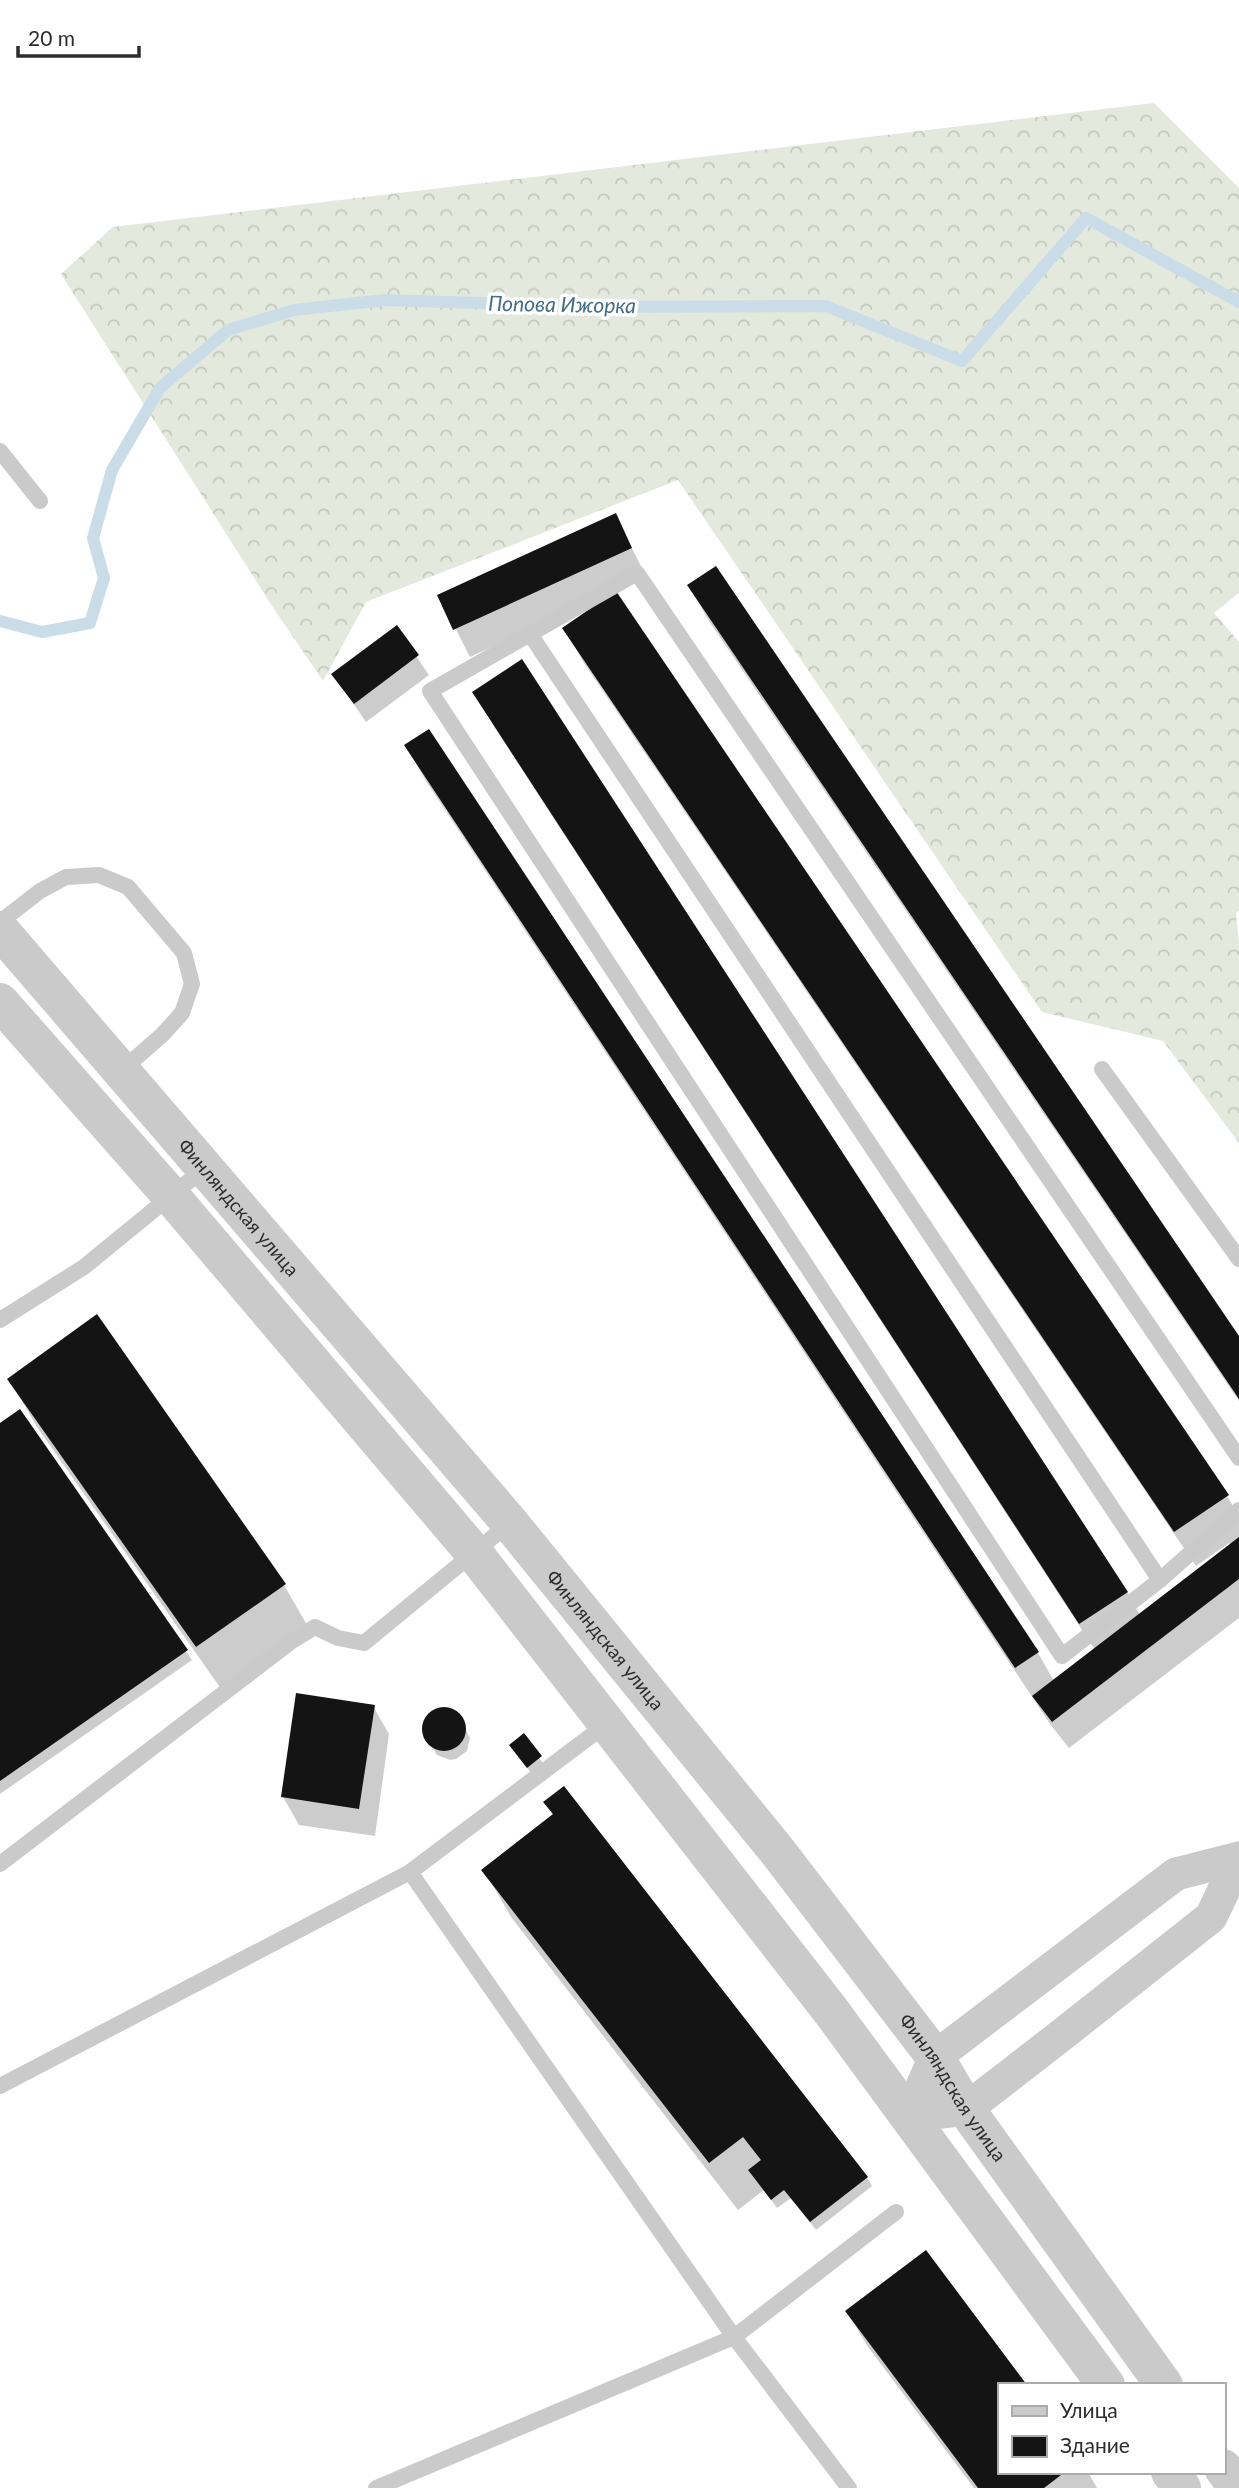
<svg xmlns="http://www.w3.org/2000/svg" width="1239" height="2488" font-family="Lato,sans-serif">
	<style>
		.forest { fill: url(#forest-crowns) }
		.shadow { fill: #0003 }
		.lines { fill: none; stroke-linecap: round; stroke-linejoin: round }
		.stream { stroke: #cadce7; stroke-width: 12 }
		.building { fill: #141414 }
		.service { stroke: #cacaca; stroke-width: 16 }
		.minor { stroke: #cacaca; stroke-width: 33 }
		.tertiary { stroke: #cacaca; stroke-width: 38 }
		.labels { text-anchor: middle; stroke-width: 7; stroke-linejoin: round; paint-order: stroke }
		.street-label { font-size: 19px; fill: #2d2d2d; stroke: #fff }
		.water-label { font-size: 21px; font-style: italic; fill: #436e87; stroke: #fff }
	</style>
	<defs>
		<pattern id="forest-crowns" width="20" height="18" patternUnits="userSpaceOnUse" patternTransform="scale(1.75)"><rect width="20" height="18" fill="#e3e9dc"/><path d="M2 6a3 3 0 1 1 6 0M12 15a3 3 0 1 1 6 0" fill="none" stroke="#c3c8bd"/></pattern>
	</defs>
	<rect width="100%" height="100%" fill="#fff"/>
	<path class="forest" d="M 1154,103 L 1239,188 L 1239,593 L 1214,613 L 1239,642 L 1239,911 L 1236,913 L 1239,946 L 1239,1143 L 1163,1041 L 1042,1012 L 678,480 L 366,602 L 323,681 L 272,606 L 61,274 L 113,227 Z"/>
	<g class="shadow">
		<path d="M 615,515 L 646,576 L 470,657 L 439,596 Z"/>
		<path d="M 689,586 L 1239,1339 L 1239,1401 L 709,621 Z"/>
		<path d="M 396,627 L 429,675 L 366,722 L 333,674 Z"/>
		<path d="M 564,628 L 1227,1496 L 1239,1516 L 1239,1618 L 1069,1748 L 1050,1724 L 426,781 L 406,746 L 1038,1653 L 1054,1681 L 1095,1650 L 495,728 L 475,692 L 1127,1592 L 1140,1615 L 1231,1546 L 1229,1543 L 1196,1566 L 584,663 Z"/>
		<path d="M 10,1380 L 284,1585 L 311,1632 L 224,1693 L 37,1427 Z"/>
		<path d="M 20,1411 L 192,1660 L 0,1794 L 0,1425 Z"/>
		<path d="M 373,1706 L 389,1734 L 375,1836 L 299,1825 L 283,1797 Z"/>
		<path d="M 441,1709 L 447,1709 L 459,1716 L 470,1738 L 467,1751 L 456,1759 L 450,1760 L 437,1755 L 424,1734 L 425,1721 L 434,1711 Z"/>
		<path d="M 523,1736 L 545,1766 L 533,1776 L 511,1745 Z"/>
		<path d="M 545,1802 L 867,2177 L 872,2186 L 816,2230 L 791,2198 L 777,2208 L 764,2190 L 738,2210 L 511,1917 L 484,1870 L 554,1816 Z"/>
		<path d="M 847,2312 L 999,2385 L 999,2472 L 1088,2472 L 1097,2488 L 974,2488 L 868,2347 Z"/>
	</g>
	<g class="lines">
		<path class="stream" d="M 0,621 L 42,632 L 90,623 L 104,578 L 93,538 L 112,470 L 160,388 L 228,330 L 294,310 L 384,300 L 601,307 L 826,306 L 962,361 L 1086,218 L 1239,302"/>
	</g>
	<g class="building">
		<path d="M 616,513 L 632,548 L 453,630 L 437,595 Z"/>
		<path d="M 716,566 L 1239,1336 L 1239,1399 L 687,585 Z"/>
		<path d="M 616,591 L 1229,1495 L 1174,1532 L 562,628 Z"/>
		<path d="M 397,625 L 419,655 L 354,704 L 331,674 Z"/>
		<path d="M 522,659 L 1128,1592 L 1079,1624 L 472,692 Z"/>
		<path d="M 429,729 L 1039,1652 L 1015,1668 L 404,745 Z"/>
		<path d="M 97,1314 L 286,1584 L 196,1647 L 7,1379 Z"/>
		<path d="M 20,1409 L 188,1650 L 0,1781 L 0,1423 Z"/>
		<path d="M 1239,1537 L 1239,1579 L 1052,1722 L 1032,1696 Z"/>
		<path d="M 296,1693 L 375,1705 L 359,1809 L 281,1797 Z"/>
		<circle cx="444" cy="1729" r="22"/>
		<path d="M 524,1733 L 542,1756 L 527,1768 L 509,1745 Z"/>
		<path d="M 564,1786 L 868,2177 L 810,2222 L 784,2190 L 771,2200 L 748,2170 L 761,2160 L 743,2137 L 709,2163 L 481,1870 L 553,1814 L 543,1802 Z"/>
		<path d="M 926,2250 L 1027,2385 L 999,2385 L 999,2472 L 1065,2472 L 1044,2488 L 978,2488 L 845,2311 Z"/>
	</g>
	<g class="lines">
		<g class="service">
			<path d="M 0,451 L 40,501"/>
			<path d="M 530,634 L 1160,1580"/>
			<path d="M 0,922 L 40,891 L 66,877 L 99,875 L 128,887 L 184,953 L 192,984 L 182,1013 L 162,1035 L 122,1070"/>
			<path d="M 1102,1069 L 1239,1259"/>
			<path d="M 0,1320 L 84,1267 L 205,1168"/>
			<path d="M 1239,1458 L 637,573 L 430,691 L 1062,1656 L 1160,1580 L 1239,1510"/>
			<path d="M 0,1864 L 292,1641 L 315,1627 L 338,1638 L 364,1643 L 510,1523"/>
			<path d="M 410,1872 L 734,2337 L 849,2488"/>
			<path d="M 0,2086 L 410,1872 L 608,1723"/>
			<path d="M 376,2488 L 734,2337 L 896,2212"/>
		</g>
		<g class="minor">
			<path d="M 909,2116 L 966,2109 L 1054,2041 L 1211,1917 L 1239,1858"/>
			<path d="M 909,2116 L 935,2057 L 1176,1874 L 1239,1858"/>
		</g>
		<g class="tertiary">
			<path id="s1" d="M 0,930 L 510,1523 L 778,1852 L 935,2057 L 966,2109 L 1164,2385"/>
			<path d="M 0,1002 L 171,1196 L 474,1553 L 831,2011 L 1106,2385"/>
			<path d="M 1223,2468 L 1237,2488"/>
			<path d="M 1170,2472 L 1182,2488"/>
		</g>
	</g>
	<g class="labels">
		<g class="street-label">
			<text dy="7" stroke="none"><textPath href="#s1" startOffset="366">Финляндская улица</textPath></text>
			<text dy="7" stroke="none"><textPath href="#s1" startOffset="933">Финляндская улица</textPath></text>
			<text dy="7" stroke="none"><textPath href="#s1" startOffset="1500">Финляндская улица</textPath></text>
		</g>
		<g class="water-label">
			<text transform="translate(562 305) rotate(1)" y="7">Попова Ижорка</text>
		</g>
	</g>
	<rect x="998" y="2383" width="228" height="91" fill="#ffffff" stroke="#ababab" stroke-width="2"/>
	<rect x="1012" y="2406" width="35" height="10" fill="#cacaca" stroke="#ababab" stroke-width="2"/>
	<text x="1060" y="2418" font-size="21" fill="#2d2d2d">Улица</text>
	<rect x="1012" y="2436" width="35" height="21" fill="#141414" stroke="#ababab" stroke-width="2"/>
	<text x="1060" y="2453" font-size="21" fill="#2d2d2d">Здание</text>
	<path d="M18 46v10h121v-10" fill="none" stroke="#2d2d2d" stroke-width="3.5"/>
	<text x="28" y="46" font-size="21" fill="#2d2d2d" stroke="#ffffff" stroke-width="5" paint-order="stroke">20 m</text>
</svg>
